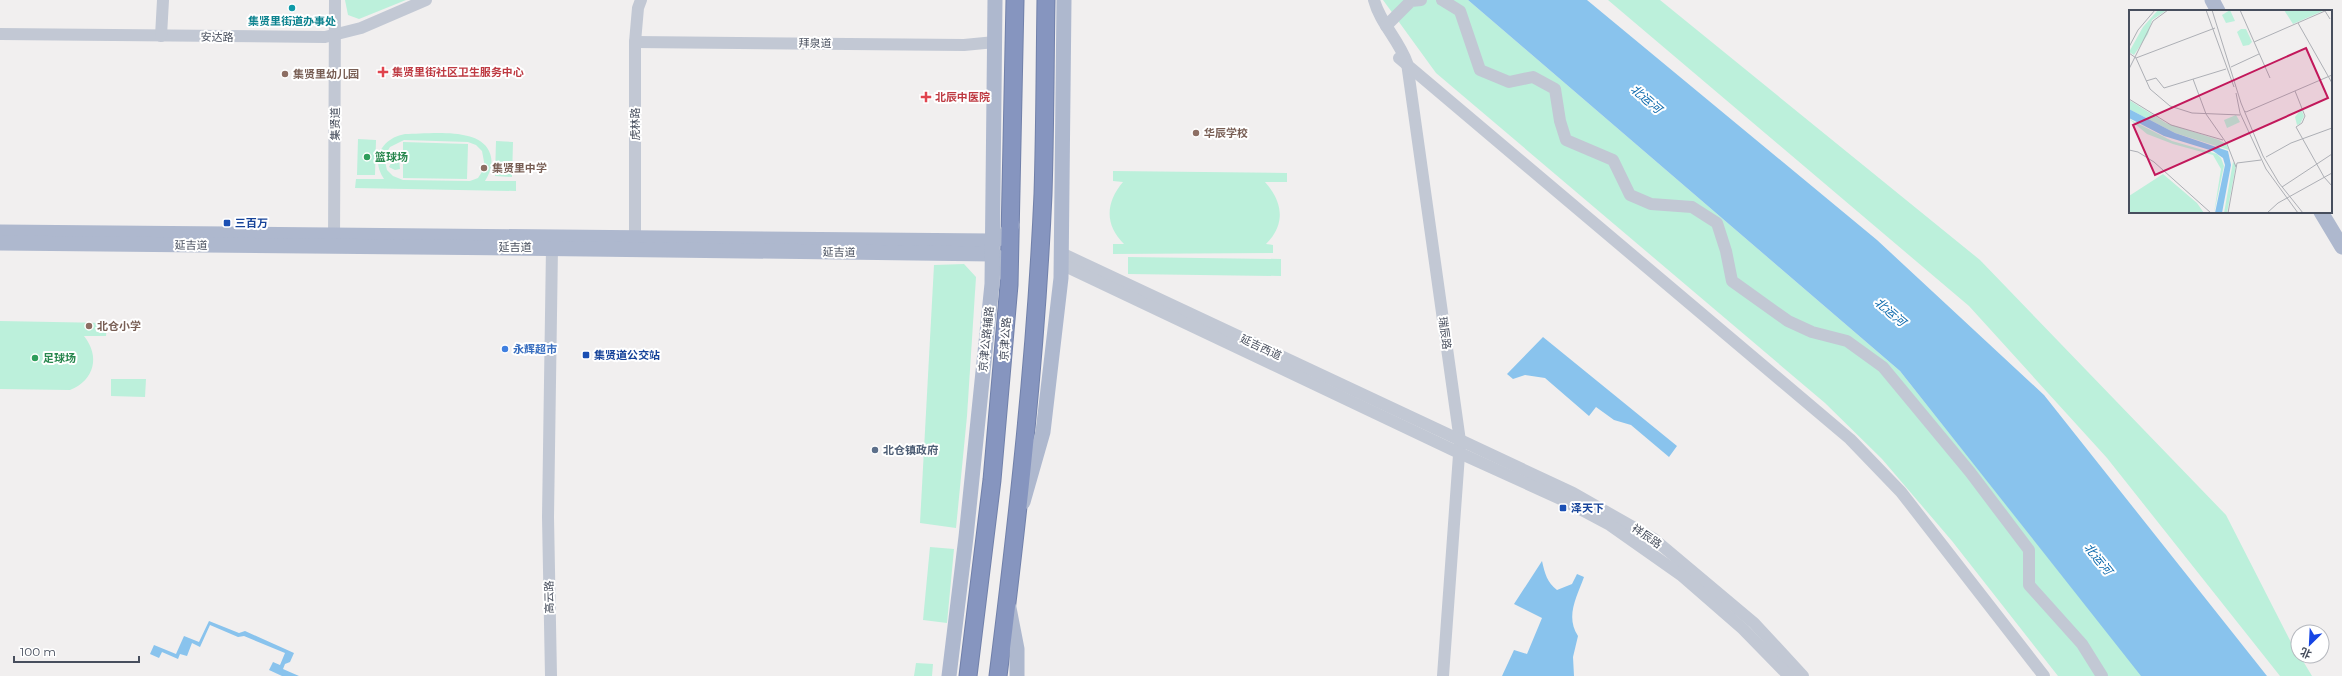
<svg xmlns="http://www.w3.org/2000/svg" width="2342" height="676" font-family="Montserrat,'Noto Sans SC',sans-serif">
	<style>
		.green { fill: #bcf0db; fill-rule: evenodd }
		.water { fill: #89c3ed }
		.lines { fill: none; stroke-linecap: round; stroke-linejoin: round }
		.highway-casing { stroke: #7180aa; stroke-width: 19 }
		.minor { stroke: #c2c8d4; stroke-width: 12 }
		.major { stroke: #aeb8ce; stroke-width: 15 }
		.highway { stroke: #8695bf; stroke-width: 17 }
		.culture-dot { fill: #0f9aa8; stroke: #fff; stroke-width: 1.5 }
		.health-dot { fill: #e0444e; stroke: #fff; stroke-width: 1.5 }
		.education-dot { fill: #8d6e63; stroke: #fff; stroke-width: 1.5 }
		.leisure-dot { fill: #2e9e5b; stroke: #fff; stroke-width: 1.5 }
		.transit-dot { fill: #1a4fb4; stroke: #fff; stroke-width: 1.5 }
		.shop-dot { fill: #3f7fe0; stroke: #fff; stroke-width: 1.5 }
		.service-dot { fill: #5c6f8a; stroke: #fff; stroke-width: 1.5 }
		.labels { text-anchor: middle; stroke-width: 4; stroke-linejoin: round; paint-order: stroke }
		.culture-label { font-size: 11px; font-weight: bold; fill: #0d838f; stroke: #fff }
		.street-label { font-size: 11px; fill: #474e5d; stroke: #fff }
		.health-label { font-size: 11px; font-weight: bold; fill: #be3a42; stroke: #fff; text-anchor: start }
		.education-label { font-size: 11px; font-weight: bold; fill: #785e54; stroke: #fff; text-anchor: start }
		.leisure-label { font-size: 11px; font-weight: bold; fill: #27864d; stroke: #fff; text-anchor: start }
		.transit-label { font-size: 11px; font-weight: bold; fill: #164399; stroke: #fff; text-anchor: start }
		.shop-label { font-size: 11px; font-weight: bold; fill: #366cbe; stroke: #fff; text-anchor: start }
		.service-label { font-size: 11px; font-weight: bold; fill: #4e5e75; stroke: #fff; text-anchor: start }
		.water-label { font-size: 12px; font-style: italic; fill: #0a68ac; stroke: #fff }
		.inset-road { fill: none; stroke: #adafb5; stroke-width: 1 }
		.view { fill: #c2185b; fill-opacity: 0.15; stroke: #c2185b; stroke-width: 2 }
		.inset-edge { fill: none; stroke: #474e5d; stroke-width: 2 }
	</style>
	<rect width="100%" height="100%" fill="#f1efef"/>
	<g class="green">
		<path d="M 345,0 L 406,0 L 359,19 L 348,15 Z"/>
		<path d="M 1383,0 L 1468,0 L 1900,371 L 2142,676 L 2058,676 L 1952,541 L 1882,459 L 1825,403 L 1436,73 Z"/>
		<path d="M 1608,0 L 1660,0 L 1980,260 L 2226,515 L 2298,656 L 2300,656 L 2312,676 L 2280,676 L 2107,458 L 1969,306 Z"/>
		<path d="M 405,134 C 428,134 478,127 489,151 C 494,162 491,171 485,181 L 516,181 L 516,191 L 355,188 L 356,179 L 384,179 C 370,159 382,138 405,134 ZM 404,140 L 468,142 L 476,145 L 482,151 L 485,167 L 478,178 L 470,181 L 403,180 L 393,176 L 387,170 L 384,157 L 390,147 Z"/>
		<path d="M 358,139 L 376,140 L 375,175 L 357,175 Z"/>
		<path d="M 496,141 L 513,142 L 512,177 L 495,176 Z"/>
		<path d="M 403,142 L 468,144 L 467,179 L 403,178 Z"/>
		<path d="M 398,150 L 400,169 L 395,170 L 389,167 Z"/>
		<path d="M 1113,171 L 1287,173 L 1287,182 L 1265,182 C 1283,202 1286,224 1266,244 L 1273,245 L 1273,253 L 1113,254 L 1113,244 L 1124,244 C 1104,224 1106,202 1123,182 L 1113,181 Z"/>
		<path d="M 1128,257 L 1281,259 L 1281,276 L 1128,274 Z"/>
		<path d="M 964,264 L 976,277 L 967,416 L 956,528 L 920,523 L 934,265 Z"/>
		<path d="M 0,321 L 107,323 L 106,336 L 84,336 C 100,356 95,380 70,390 L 0,389 Z"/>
		<path d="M 111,379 L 146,379 L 145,397 L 111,396 Z"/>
		<path d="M 930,547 L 954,549 L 947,623 L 923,620 Z"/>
		<path d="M 916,663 L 933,664 L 932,676 L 914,676 Z"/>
	</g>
	<g class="water">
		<path d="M 1468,0 L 1587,0 L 1877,240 L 2044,395 L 2267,676 L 2141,676 L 1900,371 Z"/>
		<path d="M 1543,337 L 1677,446 L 1669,457 L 1631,425 L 1614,420 L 1596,407 L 1589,416 L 1545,378 L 1525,375 L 1513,379 L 1507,374 Z"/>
		<path d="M 1542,561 C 1545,574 1547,582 1557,590 L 1572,584 L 1577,574 L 1584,577 C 1577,597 1565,616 1578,636 L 1573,657 L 1574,676 L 1502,676 L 1514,650 L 1527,654 L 1542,618 L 1514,604 Z"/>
		<path d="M 209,621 L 239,633 L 245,631 L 294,653 L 290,662 L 285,664 L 283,669 L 299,676 L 282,676 L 269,670 L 273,662 L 280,665 L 285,653 L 244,636 L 238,637 L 210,625 L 200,647 L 192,643 L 187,656 L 180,654 L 178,659 L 162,652 L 159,658 L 150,654 L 154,645 L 176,654 L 184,636 L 199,642 Z"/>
	</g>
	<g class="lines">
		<g class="highway-casing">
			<g id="highway">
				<path d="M 968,676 L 992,480 L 1009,285 L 1015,0"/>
				<path d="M 998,676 C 1018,516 1036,355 1043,194 C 1045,130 1045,65 1046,0"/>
			</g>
		</g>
		<g class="minor">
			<path d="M 1374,0 C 1380,23 1399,40 1407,63 L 1460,441 L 1443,676"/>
			<path d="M 1442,0 L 1460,11 L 1480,70 L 1509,82 L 1533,77 L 1555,89 L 1560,121 L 1566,140 L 1613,160 L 1630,195 L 1651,204 L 1692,207 L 1717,223 L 1726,251 L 1732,281 L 1788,321 L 1812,332 L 1847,341 L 1883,367 L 1970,472 L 2029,550 L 2029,585 L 2082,644 L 2102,676"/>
			<path d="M 1386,26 L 1411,1 L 1421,0"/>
			<path d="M 0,34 L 325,37 L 361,28 L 426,0"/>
			<path d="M 161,36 L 163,0"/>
			<path d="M 635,42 L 964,45 L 995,42"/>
			<path d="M 1399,58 L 1850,439 L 1901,492 L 2044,676"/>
			<path d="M 334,244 L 335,0"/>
			<path d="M 635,245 L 635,42 L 638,8 L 641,0"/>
			<path d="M 1061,253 L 1573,493 L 1654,539 L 1754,623 L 1803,676"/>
			<path d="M 1061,264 L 1453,450 L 1565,501 L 1610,525 L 1681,575 L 1743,629 L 1789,676"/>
			<path d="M 551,676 L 548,517 L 552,247"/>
		</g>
		<g class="major">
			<path d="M 2212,0 L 2218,11"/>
			<path d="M 2321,212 L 2342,247"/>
			<path d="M 0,232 L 992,241 L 1004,237 L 1012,225"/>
			<path d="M 0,243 C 331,247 661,248 992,254 L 1003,260 L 1007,276"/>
			<path d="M 1023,502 L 1043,432 L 1061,278 L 1064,0"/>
			<path d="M 1009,608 L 1017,649 L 1017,676"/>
			<path d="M 949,676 L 966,537 L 992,284 L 995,0"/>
		</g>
		<use href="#highway" class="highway"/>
	</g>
	<circle class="culture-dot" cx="292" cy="8" r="4"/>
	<g class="health-dot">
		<path d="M381 66h4v4h4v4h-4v4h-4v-4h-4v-4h4z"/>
		<path d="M924 91h4v4h4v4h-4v4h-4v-4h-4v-4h4z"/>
	</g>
	<g class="education-dot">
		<circle cx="285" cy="74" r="4"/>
		<circle cx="1196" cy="133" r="4"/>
		<circle cx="484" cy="168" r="4"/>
		<circle cx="89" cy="326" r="4"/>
	</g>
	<g class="leisure-dot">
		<circle cx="367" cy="157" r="4"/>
		<circle cx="35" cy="358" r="4"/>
	</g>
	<g class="transit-dot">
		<rect x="223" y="219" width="8" height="8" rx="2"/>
		<rect x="582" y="351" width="8" height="8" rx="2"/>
		<rect x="1559" y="504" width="8" height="8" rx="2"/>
	</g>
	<circle class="shop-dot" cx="505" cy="349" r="4"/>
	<circle class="service-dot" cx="875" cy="450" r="4"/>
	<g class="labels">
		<g class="culture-label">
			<text x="292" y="25">集贤里街道办事处</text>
		</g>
		<g class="street-label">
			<text transform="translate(217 37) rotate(1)" y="4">安达路</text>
			<text transform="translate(815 43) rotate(1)" y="4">拜泉道</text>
			<text transform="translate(335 124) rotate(-90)" y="4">集贤道</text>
			<text transform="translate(635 124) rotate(-90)" y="4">虎林路</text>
			<text transform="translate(191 245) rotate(1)" y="4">延吉道</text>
			<text x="515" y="251">延吉道</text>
			<text transform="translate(839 252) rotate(1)" y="4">延吉道</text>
			<text transform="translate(1445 333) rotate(82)" y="4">瑞辰路</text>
			<text transform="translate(986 339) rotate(-84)" y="4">京津公路辅路</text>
			<text transform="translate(1005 339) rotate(-86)" y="4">京津公路</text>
			<text transform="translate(1261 347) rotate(25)" y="4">延吉西道</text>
			<text transform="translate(1647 536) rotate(34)" y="4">祥辰路</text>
			<text transform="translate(549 597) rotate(-91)" y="4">高云路</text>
		</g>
		<g class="health-label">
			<text x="392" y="76">集贤里街社区卫生服务中心</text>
			<text x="935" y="101">北辰中医院</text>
		</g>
		<g class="education-label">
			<text x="293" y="78">集贤里幼儿园</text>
			<text x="1204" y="137">华辰学校</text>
			<text x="492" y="172">集贤里中学</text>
			<text x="97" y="330">北仓小学</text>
		</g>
		<g class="leisure-label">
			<text x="375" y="161">篮球场</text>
			<text x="43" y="362">足球场</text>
		</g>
		<g class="transit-label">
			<text x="235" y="227">三百万</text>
			<text x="594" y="359">集贤道公交站</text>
			<text x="1571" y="512">泽天下</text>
		</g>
		<g class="shop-label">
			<text x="513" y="353">永辉超市</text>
		</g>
		<g class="service-label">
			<text x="883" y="454">北仓镇政府</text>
		</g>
		<g class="water-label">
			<text transform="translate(1646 99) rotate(41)" y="4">北运河</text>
			<text transform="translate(1890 312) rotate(41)" y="4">北运河</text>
			<text transform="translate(2098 559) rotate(51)" y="4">北运河</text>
		</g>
	</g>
	<g transform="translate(2129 10)">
		<rect width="203" height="203" fill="#f1efef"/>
		<path d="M 29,0 L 38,0 L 23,10 L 19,24 L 5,45 L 0,42 L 14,17 ZM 101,0 L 106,11 L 97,13 L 93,5 ZM 155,0 L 196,0 L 164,14 ZM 112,19 L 117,19 L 123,32 L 120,35 L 114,36 L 108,22 ZM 0,90 L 37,113 L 90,130 L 97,134 L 100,140 L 46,123 L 0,99 ZM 172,99 L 175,106 L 171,114 L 168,115 L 166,107 ZM 107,105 L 111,112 L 98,118 L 95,110 ZM 0,109 L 43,131 L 88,144 L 92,148 L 95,156 L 85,203 L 92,159 L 84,145 L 44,134 L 18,124 ZM 104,152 L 107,155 L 98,203 L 95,203 ZM 34,164 L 68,193 L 75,203 L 0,203 L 0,186 Z" fill="#bcf0db"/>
		<path d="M 0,99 L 46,123 L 99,141 L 102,155 L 93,203 L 86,203 L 96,155 L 94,148 L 84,141 L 35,126 L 0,108 Z" fill="#89c3ed"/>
		<path class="inset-road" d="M 77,0 L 105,77M 83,0 L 112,93 L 134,146 L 150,173 L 174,203M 111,0 L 141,68M 169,13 L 203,73M 125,32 L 196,1 L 201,9M 0,37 L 9,20 L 26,0M 0,43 L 7,48 L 21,79 L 41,96 L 63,103 L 111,105M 7,48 L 86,18M 102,57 L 130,44M 0,59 L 24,11 L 39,0M 64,69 L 77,104 L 98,134 L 107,157M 17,71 L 27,68 L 35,78 L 97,59M 166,81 L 176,106 L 173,113 L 167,117 L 195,167 L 203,176M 107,83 L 111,103 L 137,159 L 169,203M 0,89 L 42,115 L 94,130M 115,101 L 117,102 L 203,65M 0,140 L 9,142 L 25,152 L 82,203M 137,147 L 162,133 L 203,118M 108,153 L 132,150M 153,177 L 203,144M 99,203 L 108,153M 138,203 L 149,193 L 203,163"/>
		<path class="view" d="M 177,38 L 199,88 L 26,165 L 4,115 Z"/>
		<rect width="203" height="203" class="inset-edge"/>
	</g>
	<g transform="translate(2310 644) rotate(204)"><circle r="19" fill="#ffffff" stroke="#b5b8be"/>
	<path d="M0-3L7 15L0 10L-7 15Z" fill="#1645e4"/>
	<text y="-6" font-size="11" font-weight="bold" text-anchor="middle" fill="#474e5d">北</text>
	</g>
	<path d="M14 656v6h125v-6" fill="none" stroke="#474e5d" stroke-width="2"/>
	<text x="20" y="656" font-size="12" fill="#474e5d" stroke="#ffffff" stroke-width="3" paint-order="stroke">100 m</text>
</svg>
